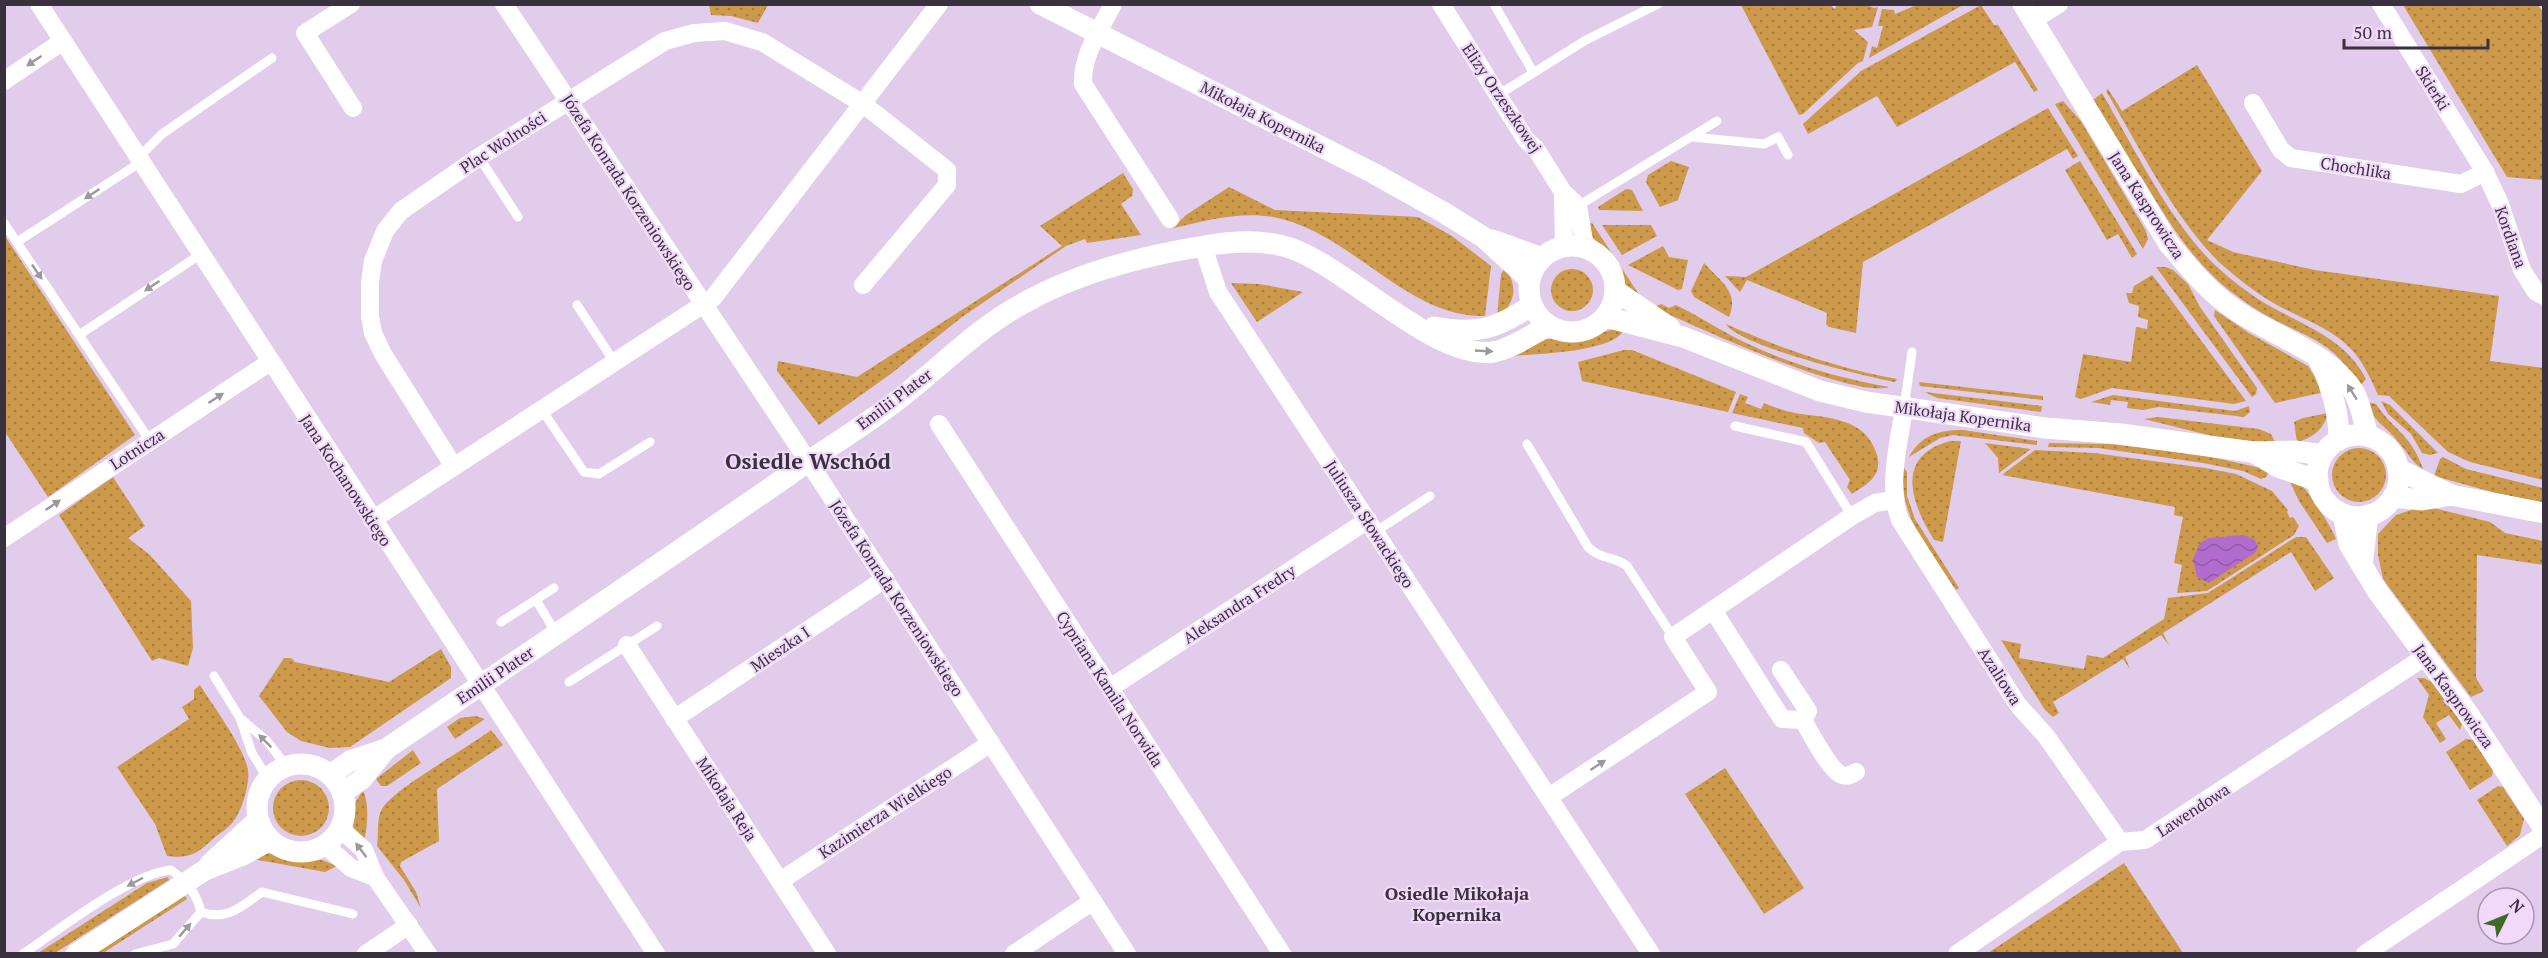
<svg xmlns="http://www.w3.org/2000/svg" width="2548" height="958" font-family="'PT Serif',serif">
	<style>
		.grass { fill: url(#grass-dots) }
		.water { fill: url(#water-waves) }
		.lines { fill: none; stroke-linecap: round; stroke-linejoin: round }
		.service { stroke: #fff; stroke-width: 9 }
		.minor { stroke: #fff; stroke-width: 18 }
		.tertiary { stroke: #fff; stroke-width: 21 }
		.oneway { fill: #9c989e }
		.labels { text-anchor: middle; stroke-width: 4.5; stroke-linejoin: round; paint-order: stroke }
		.street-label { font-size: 16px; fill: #3a313e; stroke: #f0d9fa }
		.neighbourhood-label { font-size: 18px; font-weight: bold; fill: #3a313e; stroke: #f0d9fa }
		.district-label { font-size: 22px; font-weight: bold; fill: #3a313e; stroke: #f0d9fa }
	</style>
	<defs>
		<pattern id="grass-dots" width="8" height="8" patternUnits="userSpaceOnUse" patternTransform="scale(1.5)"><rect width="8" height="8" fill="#cd994a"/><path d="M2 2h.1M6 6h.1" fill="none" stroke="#a77d3f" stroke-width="1.8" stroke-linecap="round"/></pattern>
		<pattern id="water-waves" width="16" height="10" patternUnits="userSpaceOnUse" patternTransform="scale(1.5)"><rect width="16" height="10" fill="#b26cce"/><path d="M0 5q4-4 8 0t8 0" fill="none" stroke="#9259a9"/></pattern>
	</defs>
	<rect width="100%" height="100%" fill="#e2ccec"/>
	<g class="grass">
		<path d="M 1839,4 L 1867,5 L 1874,8 L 1878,7 L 1872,27 L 1854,30 L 1868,42 L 1863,61 L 1858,63 L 1803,114 L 1799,115 L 1741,5 L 1831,5 L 1834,9 Z"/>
		<path d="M 1919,4 L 1963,5 L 1869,58 L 1872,46 L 1877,48 L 1883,26 L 1878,26 L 1882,9 L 1894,10 L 1895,14 Z"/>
		<path d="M 709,5 L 709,4 L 768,5 L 758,23 L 731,16 L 711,15 Z"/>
		<path d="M 1981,5 L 1994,25 L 1998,25 L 2038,90 L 2034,92 L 2015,62 L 1897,127 L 1877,96 L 1808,134 L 1803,124 L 1861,71 Z"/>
		<path d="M 2403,5 L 2538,5 L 2544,14 L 2543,180 L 2507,177 Z"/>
		<path d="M 2197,65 L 2262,171 L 2207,240 L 2233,252 L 2315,270 L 2499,296 L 2490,361 L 2543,368 L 2543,480 L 2470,462 L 2448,452 L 2389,396 L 2378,395 C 2371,379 2364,364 2353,351 C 2332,328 2302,319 2275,304 C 2255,292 2237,278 2220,263 C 2174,218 2139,146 2106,91 L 2108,89 L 2122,111 Z"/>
		<path d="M 2102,93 C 2134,148 2170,222 2215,265 C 2231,280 2248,293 2266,304 C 2304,326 2345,338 2366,379 L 2362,384 L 2357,385 C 2339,346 2312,339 2277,321 C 2260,313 2245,302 2230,291 C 2191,260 2166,218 2141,176 L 2138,176 L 2093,100 Z"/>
		<path d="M 2063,101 L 2081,121 L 2146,231 L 2148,239 L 2143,249 L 2055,104 Z"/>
		<path d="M 2048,108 L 2078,156 L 2073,159 L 2067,149 L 1863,262 L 1856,333 L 1829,327 L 1826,324 L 1827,313 L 1747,280 L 1740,292 L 1725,276 L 1746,277 Z"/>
		<path d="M 1671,161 L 1689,167 L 1678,200 L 1660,207 L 1646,182 L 1648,175 Z"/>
		<path d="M 2080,161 L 2137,254 L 2132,258 L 2118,234 L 2107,240 L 2065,170 Z"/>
		<path d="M 1123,173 L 1133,189 L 1132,196 L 1121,204 L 1141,235 L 1087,243 L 1085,239 L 1066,246 L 962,317 L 892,373 L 819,425 L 777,371 L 778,361 L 857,377 L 1062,246 L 1040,226 Z"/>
		<path d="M 1229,187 L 1275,210 L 1418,217 L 1452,236 L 1491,266 L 1485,316 C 1406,318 1352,232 1273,217 C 1240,211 1205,221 1173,228 L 1186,215 Z"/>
		<path d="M 1626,189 L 1632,190 L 1643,211 L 1599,210 L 1598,207 Z"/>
		<path d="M 1592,223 L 1640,296 L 1623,284 L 1613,262 L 1592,236 L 1589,224 Z"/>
		<path d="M 1602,225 L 1651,225 L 1657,236 L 1622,255 Z"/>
		<path d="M 5,236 L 135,435 L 48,497 L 5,432 Z"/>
		<path d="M 1663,246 L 1669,257 L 1688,260 L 1682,289 L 1678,290 L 1628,265 Z"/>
		<path d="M 1704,263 C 1720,281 1740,292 1729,317 L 1694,297 L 1691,291 Z"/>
		<path d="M 2156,267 L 2166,267 L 2173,270 L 2188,284 L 2200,307 L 2257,388 L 2256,394 L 2252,397 Z"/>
		<path d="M 1505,268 C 1518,286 1516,304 1497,317 L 1501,274 Z"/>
		<circle cx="1572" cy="290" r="21"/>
		<path d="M 2152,275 L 2160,285 L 2246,401 L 2234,404 L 2112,388 L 2081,399 L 2075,397 L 2083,354 L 2131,362 L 2136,327 L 2147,329 L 2148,320 L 2138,317 L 2139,306 L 2129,303 L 2126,293 L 2132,293 L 2134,286 Z"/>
		<path d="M 1231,283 L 1259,284 L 1303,292 L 1257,322 Z"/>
		<path d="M 1661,304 L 1669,308 L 1676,305 C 1697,315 1716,328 1736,338 C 1783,362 1838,378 1889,387 C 1854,399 1692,326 1654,307 Z"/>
		<path d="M 2215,310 L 2249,333 L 2308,366 L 2325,392 L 2275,403 L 2214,316 Z"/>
		<path d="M 1726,324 C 1782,349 1837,368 1897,379 L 1895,382 C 1866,377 1739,346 1726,324 Z"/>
		<path d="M 1614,329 L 1623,331 C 1612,352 1536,354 1512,356 L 1542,339 L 1577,340 Z"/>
		<path d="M 1624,350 L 1632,350 L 1736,392 L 1728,412 L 1582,381 L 1578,362 Z"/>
		<path d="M 1919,382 L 2043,396 L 2043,400 L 1920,386 Z"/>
		<path d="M 1925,392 L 2042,406 L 2041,412 L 1937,398 Z"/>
		<path d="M 1740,394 L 1748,397 L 1745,403 L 1761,409 L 1764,403 C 1774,407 1784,411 1795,413 C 1827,418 1866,417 1877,455 C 1883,476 1866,485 1852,494 L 1847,487 L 1850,480 L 1825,442 L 1819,443 L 1804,433 L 1803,428 L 1732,413 Z"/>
		<path d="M 2113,395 L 2235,411 L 2249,406 L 2250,412 L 2244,417 L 2159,407 L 2143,410 L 2127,408 L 2128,402 L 2111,400 L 2110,405 L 2091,402 Z"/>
		<path d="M 2381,401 L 2390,405 L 2438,453 L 2430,455 L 2422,453 L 2411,434 L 2388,414 Z"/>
		<path d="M 2366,402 L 2376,404 C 2394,431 2411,434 2423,469 C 2412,463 2408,453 2400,444 C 2387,426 2376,425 2366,402 Z"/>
		<path d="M 2328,413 C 2324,429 2313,438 2297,442 L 2294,422 L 2303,418 Z"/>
		<path d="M 2158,417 L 2259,429 L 2271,434 L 2276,444 L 2212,436 L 2144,419 Z"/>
		<path d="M 1963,430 L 2037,441 L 2037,445 L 1953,435 L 1940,438 L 1909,457 C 1921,435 1939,430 1963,430 Z"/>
		<path d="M 1950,441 L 1961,441 L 1943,542 L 1934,540 C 1911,503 1894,456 1950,441 Z"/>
		<path d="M 1985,443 L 2031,449 L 1999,473 L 1998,458 Z"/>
		<path d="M 2049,443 L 2110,444 L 2202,455 L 2270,470 L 2266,477 L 2261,479 L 2243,471 L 2203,463 L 2098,448 L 2048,447 Z"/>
		<circle cx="2359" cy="475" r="27"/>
		<path d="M 2035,450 L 2094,453 L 2205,468 L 2236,474 L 2272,491 L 2288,510 L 2287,512 L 2290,518 L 2293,517 L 2299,526 L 2294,535 L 2207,591 L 2177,593 L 2182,565 L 2174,563 L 2183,517 L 2174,515 L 2175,507 L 2002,475 Z"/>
		<path d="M 2443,457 L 2466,469 L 2543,488 L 2543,503 L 2496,493 L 2434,476 L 2440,459 Z"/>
		<path d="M 1904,468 L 1907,472 L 1907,496 L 1915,519 L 1959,588 L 1956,590 C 1931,552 1897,516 1904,468 Z"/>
		<path d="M 113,477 L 145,526 L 128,538 L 150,555 L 191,601 L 193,648 L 188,666 L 159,658 L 152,661 L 59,515 Z"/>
		<path d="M 2290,482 C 2294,483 2300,484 2303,487 C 2310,493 2333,530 2336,539 L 2327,543 L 2299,501 Z"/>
		<path d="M 2420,507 L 2438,509 L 2490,522 L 2505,533 L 2543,541 L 2543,565 L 2477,555 L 2476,678 L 2484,691 L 2471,697 L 2383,579 L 2378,555 L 2378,534 L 2396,515 Z"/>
		<path d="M 2296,537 L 2306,537 L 2334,578 L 2315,591 L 2291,552 L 2163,633 L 2169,645 L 2161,635 L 2125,657 L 2130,669 L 2123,659 L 2053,702 L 2059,713 L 2053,717 L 2045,710 L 2001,640 L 2021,644 L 2019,658 L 2084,669 L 2087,655 L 2103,658 L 2164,619 L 2168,598 L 2208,593 Z"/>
		<path d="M 441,649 L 451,667 L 451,678 L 350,747 L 330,748 L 301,741 L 287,732 L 259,696 L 284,658 L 291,658 L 295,662 L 389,682 Z"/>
		<path d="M 2417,678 L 2424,678 L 2432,682 L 2462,724 L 2460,730 L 2449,715 L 2436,723 L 2446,739 L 2440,743 L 2423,717 L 2429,695 Z"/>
		<path d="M 200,685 C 213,706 244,747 248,770 C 250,784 242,811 233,822 C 228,828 221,833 215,837 C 198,853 191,859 167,856 L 155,824 L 117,767 L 189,719 L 182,707 L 194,699 L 194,690 Z"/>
		<path d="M 476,716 L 485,719 L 455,739 L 447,727 L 460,718 Z"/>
		<path d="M 491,730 L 503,745 L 437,789 L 439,841 L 401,862 L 400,866 L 416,892 L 421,908 L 404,880 L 377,846 C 379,835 376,819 382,809 C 393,789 468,748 491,730 Z"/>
		<path d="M 2466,739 L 2474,740 L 2493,770 L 2492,776 L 2470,790 L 2446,752 Z"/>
		<path d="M 413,750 L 421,763 L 387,786 L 381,786 L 376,779 Z"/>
		<path d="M 1725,768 L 1804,888 L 1764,914 L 1685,794 Z"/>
		<circle cx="301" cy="808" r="28"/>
		<path d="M 2498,786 L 2503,787 L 2524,819 L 2520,835 L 2507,846 L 2477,800 Z"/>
		<path d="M 363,791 C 369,801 368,828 364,840 L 355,833 C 350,818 352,804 363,791 Z"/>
		<path d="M 267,853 L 294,860 L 322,860 L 337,866 L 325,872 L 253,859 Z"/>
		<path d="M 2124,863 L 2183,953 L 1988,953 Z"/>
		<path d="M 168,877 L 169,880 L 55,953 L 38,953 L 147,883 Z"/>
		<path d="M 185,896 L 187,899 L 103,953 L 96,953 Z"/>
	</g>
	<path class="water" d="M 2244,535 L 2255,540 L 2258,546 L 2256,552 L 2209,583 L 2197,577 L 2193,559 L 2200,543 L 2209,538 Z"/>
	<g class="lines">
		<g class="service">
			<path d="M 1494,4 L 1533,72"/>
			<path d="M 1498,95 L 1586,40 L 1658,4"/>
			<path d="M 1692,137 L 1764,144 L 1778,137 L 1788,155"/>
			<path d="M 479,157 L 518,217"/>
			<path d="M 138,158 L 162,134 L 272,58"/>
			<path d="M 1578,206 L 1717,121"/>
			<path d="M 4,223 L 150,441"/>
			<path d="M 17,242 L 141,162"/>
			<path d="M 577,305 L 615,363"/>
			<path d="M 79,335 L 201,254"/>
			<path d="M 1904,408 L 1912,352"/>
			<path d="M 542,410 L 584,472 L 599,474 L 650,442"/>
			<path d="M 1735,426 L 1806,442 L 1852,516"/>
			<path d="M 1527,444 L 1588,547 C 1601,560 1614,556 1627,566 L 1673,637"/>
			<path d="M 1375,532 L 1430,496"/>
			<path d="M 536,600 L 556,633"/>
			<path d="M 501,622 L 554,588"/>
			<path d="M 214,676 L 240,718 L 252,753 L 268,779"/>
			<path d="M 569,682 L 657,626"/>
			<path d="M 241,719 L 267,741 L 287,767"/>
			<path d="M 201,912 C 227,921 241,907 262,892 L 353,914"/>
			<path d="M 23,954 C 60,929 130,874 171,870 C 187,882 196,892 201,912 L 173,944 L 135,954"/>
		</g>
		<g class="minor">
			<path d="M 39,4 L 656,954"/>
			<path d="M 351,4 L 305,33 L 353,108"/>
			<path d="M 504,4 L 808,461 L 1127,954"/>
			<path d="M 1113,4 C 1100,30 1082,54 1083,84 L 1170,219"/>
			<path d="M 1441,4 L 1526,140 L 1536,149 L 1563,192 L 1578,206 L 1585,247"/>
			<path d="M 2381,4 L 2485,172 L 2500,204 L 2522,270 L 2536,292 L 2544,296"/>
			<path d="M 2033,20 L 2059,4"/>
			<path d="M 4,81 L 63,41"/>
			<path d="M 2253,103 L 2281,150 L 2291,158 L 2461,184 L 2485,172"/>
			<path d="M 1563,192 L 1564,247"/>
			<path d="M 1203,246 L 1218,292 L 1651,954"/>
			<path d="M 1904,408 C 1899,444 1887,484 1900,520 L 2018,705 L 2046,736 L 2120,842"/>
			<path d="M 939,424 L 1282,954"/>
			<path d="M 454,467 L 383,354 L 373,333 L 370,316 L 370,282 L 373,261 L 385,231 L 401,211 L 479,157 L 665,41 L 694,33 L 725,31 L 762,42 L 863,104 L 947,170 L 947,185 L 863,285"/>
			<path d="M 372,520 L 713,298 L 939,4"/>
			<path d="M 4,538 L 270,362"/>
			<path d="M 1713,610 L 1782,719 L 1803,720"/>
			<path d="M 627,645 L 827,954"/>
			<path d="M 1781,670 L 1808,711 L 1803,720 C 1810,732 1830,771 1842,775 C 1847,777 1851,775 1856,772"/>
			<path d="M 1110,688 L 1368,520"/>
			<path d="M 674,719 L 885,579"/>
			<path d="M 1549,797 L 1708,692 L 1673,637 L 1852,516 L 1875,503 L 1894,500"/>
			<path d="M 340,828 L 364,850 L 375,877 L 428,954"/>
			<path d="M 325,845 L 351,868 L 375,877"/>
			<path d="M 780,881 L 991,743"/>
			<path d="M 366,954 L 409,925"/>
			<path d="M 1014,954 L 1093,901"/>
			<path d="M 1957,954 L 2120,842 L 2145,840 L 2426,656"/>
			<path d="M 2365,954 L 2544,834"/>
		</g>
		<g class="tertiary">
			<path d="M 1040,4 L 1373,173 L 1443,212 L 1483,237 L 1530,280"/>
			<path d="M 2023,4 L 2169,244 C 2189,267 2208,292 2234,309 C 2272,336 2328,351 2354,392 C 2361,405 2364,422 2368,436"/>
			<path d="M 1492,240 L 1542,258"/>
			<circle cx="1572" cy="289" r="43"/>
			<path d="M 1616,291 L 1670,328"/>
			<path d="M 1606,317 L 1683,337 L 1820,391 L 1866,402 L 2045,428 L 2121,434 L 2252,452 L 2295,451 L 2323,455"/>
			<path d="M 1434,327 C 1477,335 1495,329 1531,306"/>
			<path d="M 2319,360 C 2331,385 2339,411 2339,440"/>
			<circle cx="2358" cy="476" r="41"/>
			<path d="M 2253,452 L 2278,467 L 2318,481"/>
			<path d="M 2398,469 L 2451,495 L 2544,513"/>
			<path d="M 2393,497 L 2422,500 L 2451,495"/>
			<path d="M 2343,514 L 2349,544 L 2378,592 L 2467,712 L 2544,829"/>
			<path d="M 2362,566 L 2368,515"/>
			<circle cx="301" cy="808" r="44"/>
			<path d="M 330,775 L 350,761 L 386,749 C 521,658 656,567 789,475 C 824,450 861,428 895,402 C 939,369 975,329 1024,303 C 1079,272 1142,256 1204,246 C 1233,241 1262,239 1290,248 C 1347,267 1435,360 1493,352 C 1512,349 1532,334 1548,326"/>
			<path d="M 342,793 L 362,779 L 386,749"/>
			<path d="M 210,864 L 258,820"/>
			<path d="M 76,954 L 205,870 L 243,855 L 270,840"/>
		</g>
	</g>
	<defs><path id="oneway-solid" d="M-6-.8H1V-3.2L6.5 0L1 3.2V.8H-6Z" transform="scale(1.5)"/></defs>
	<g class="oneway">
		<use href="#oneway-solid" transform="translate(34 61) rotate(146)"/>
		<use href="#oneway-solid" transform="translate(92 194) rotate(147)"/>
		<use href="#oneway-solid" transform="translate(37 272) rotate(56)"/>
		<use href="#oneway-solid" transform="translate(152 286) rotate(146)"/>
		<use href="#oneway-solid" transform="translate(1484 351) rotate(3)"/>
		<use href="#oneway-solid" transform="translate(2352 392) rotate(-122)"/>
		<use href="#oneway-solid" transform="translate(216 398) rotate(-33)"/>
		<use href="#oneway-solid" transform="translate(53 505) rotate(-34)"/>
		<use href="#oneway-solid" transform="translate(265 741) rotate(-135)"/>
		<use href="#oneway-solid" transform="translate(1598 765) rotate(-33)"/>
		<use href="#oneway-solid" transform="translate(361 850) rotate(-127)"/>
		<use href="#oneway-solid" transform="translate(135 882) rotate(152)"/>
		<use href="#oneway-solid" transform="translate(185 930) rotate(-49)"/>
	</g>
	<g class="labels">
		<g class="street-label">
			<text transform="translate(2433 88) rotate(58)" y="6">Skierki</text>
			<text transform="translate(1502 98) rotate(56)" y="6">Elizy Orzeszkowej</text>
			<text transform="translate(1263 117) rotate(27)" y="6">Mikołaja Kopernika</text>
			<text transform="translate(503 142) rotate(-33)" y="6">Plac Wolności</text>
			<text transform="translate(2356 168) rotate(9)" y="6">Chochlika</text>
			<text transform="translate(629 192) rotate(57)" y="6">Józefa Konrada Korzeniowskiego</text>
			<text transform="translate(2147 205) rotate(57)" y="6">Jana Kasprowicza</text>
			<text transform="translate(2511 237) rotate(70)" y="6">Kordiana</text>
			<text transform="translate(894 399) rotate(-37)" y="6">Emilii Plater</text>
			<text transform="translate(1963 416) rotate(8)" y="6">Mikołaja Kopernika</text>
			<text transform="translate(137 449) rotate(-33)" y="6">Lotnicza</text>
			<text transform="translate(346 480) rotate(57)" y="6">Jana Kochanowskiego</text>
			<text transform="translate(1370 524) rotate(57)" y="6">Juliusza Słowackiego</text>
			<text transform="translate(897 598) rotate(57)" y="6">Józefa Konrada Korzeniowskiego</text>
			<text transform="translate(1239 604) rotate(-33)" y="6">Aleksandra Fredry</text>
			<text transform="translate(780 649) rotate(-34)" y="6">Mieszka I</text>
			<text transform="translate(495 675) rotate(-34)" y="6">Emilii Plater</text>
			<text transform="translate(2000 676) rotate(57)" y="6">Azaliowa</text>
			<text transform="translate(1110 689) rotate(57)" y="6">Cypriana Kamila Norwida</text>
			<text transform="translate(2454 696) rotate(54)" y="6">Jana Kasprowicza</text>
			<text transform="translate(727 799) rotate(57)" y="6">Mikołaja Reja</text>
			<text transform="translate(2193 810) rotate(-33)" y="6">Lawendowa</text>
			<text transform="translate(885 812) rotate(-33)" y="6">Kazimierza Wielkiego</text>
		</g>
		<g class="neighbourhood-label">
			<text x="1457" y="900">Osiedle Mikołaja<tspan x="1457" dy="21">Kopernika</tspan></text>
		</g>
		<g class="district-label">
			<text x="808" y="469">Osiedle Wschód</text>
		</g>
	</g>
	<rect width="2548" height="958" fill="none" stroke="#3a313e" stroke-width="12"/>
	<g transform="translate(2506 916) rotate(47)"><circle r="28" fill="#f0d9fa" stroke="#a796af" stroke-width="1.5"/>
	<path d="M0-4.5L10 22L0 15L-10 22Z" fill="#406a27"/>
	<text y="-9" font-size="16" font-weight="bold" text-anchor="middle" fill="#3a313e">N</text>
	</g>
	<path d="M2344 39v9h144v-9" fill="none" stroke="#3a313e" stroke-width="3"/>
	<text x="2353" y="39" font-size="18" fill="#3a313e" stroke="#f0d9fa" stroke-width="4.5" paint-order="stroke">50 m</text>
</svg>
